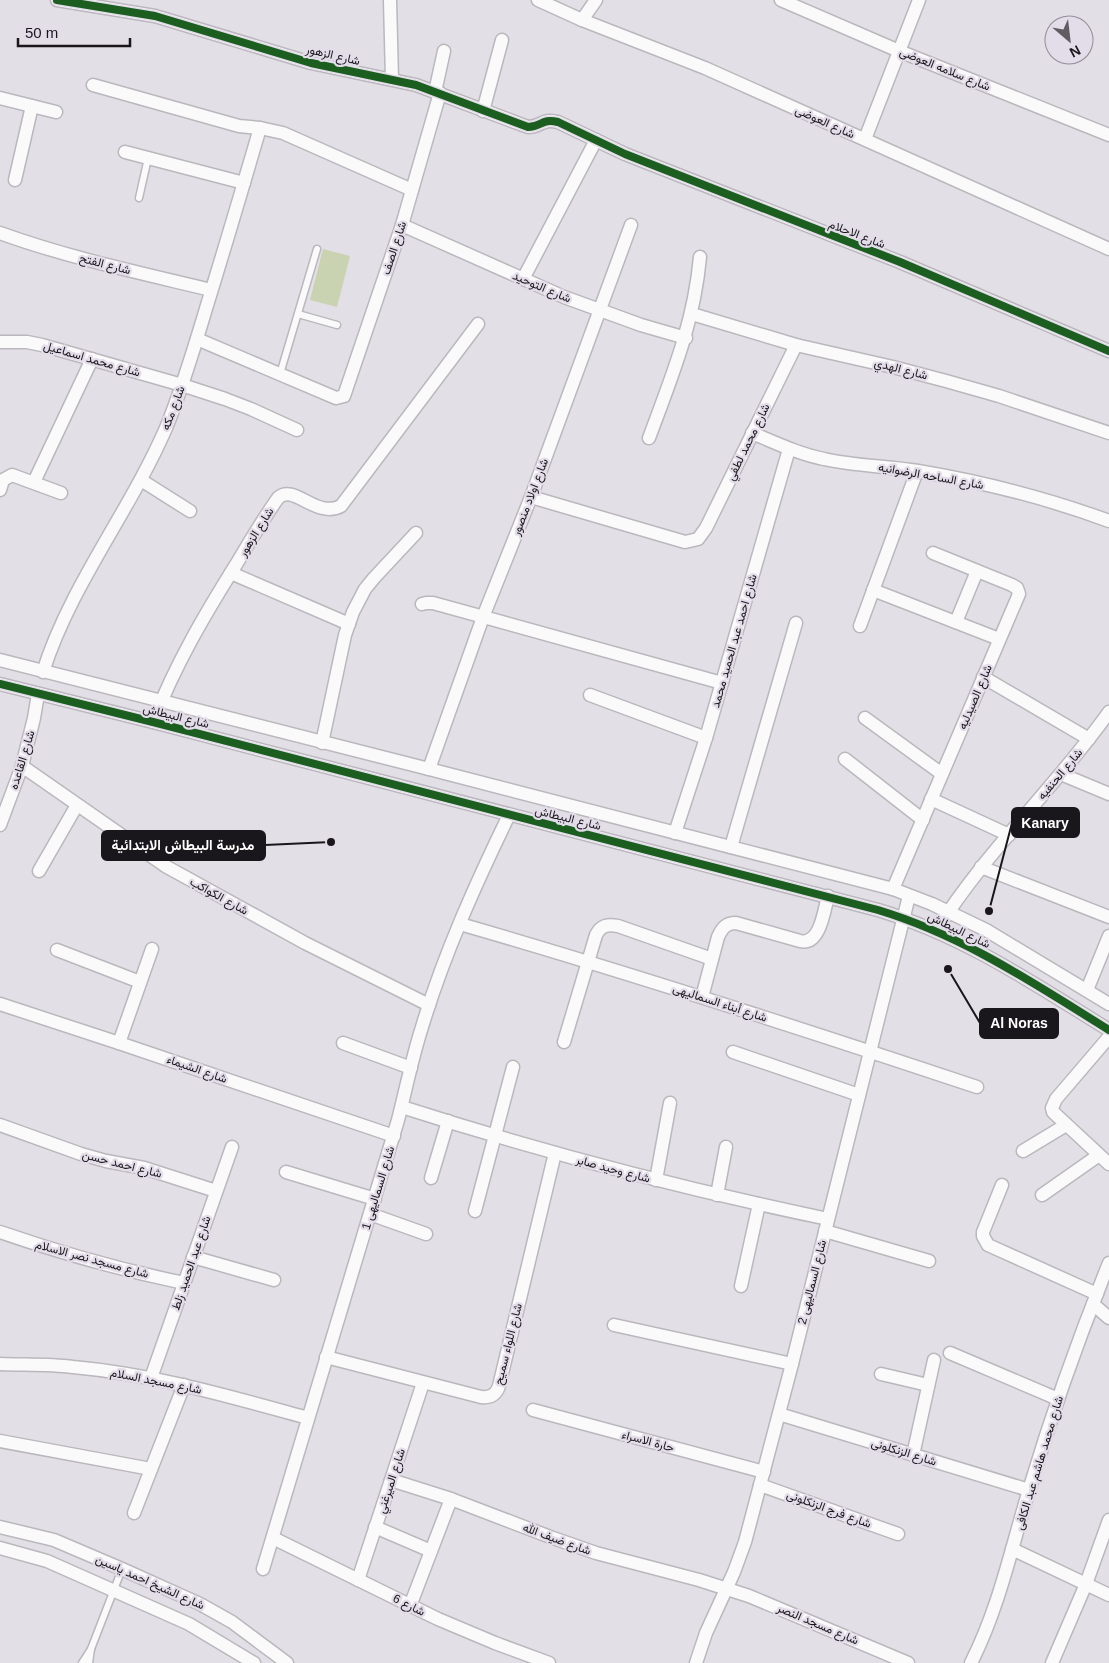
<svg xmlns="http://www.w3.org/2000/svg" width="1109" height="1663" font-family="Arial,Vazirmatn,sans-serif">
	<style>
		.green { fill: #c9d2b1 }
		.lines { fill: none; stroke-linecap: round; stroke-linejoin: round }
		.lane-casing { stroke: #bab7bd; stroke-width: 9 }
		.street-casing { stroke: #bab7bd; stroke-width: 15 }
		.lane { stroke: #fbfafb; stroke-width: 6 }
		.street { stroke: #fbfafb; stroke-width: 12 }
		.cycleway-casing { stroke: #e3dce9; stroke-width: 11 }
		.cycleway { stroke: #1b5e20; stroke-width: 8 }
		.labels { text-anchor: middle; stroke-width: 4.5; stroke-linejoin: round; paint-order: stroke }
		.street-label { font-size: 12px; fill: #19171b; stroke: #e3dce9 }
		.leader { fill: none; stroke: #19171b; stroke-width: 2 }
		.callout-dot { fill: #19171b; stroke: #e3dce9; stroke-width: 2 }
		.callout { fill: #19171b; stroke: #19171b; stroke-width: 2 }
		.callout-label { font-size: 14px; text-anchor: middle; font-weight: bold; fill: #fff }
	</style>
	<rect width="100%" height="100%" fill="#e3dfe6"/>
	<path class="green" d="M 323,249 L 350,256 L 337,307 L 310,300 Z"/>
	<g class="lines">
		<g class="lane-casing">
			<g id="lane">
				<path d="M 139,198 L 148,158"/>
				<path d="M 298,314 L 337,325"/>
				<path d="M 280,374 L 317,249"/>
				<path d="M 91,1649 L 122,1569"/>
				<path d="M 82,1663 L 91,1649 L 89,1663"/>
			</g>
		</g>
		<g class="street-casing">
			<g id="street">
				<path d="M 57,0 L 155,16 L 311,63 L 416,85 L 528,127 C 542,127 541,118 558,122 L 625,154 L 900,262 L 1109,351"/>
				<path d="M 390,0 L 392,79"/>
				<path d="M 538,0 L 582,20 L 705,68 L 1109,249"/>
				<path d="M 781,0 L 899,51 L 1109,135"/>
				<path d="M 582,20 L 596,0"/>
				<path d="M 93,85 L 239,126 L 260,128 L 283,133 L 412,190"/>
				<path d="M 435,92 L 444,51"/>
				<path d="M 0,98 L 56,112"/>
				<path d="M 483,111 L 502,40"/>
				<path d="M 865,139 L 919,0"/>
				<path d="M 125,152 L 244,183"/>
				<path d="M 15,180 L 32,106"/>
				<path d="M 402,225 L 564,297 L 641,325 L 686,338"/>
				<path d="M 0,233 C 69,258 141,273 211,290"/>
				<path d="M 523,279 L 596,140"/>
				<path d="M 692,314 L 796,345 L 893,367 L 946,381 L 999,396 L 1109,433"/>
				<path d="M 197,339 L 336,398 L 344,396 L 402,225 L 440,93"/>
				<path d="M 0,342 L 27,342 L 42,345 L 182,385 L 225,399 L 251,409 L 297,430"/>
				<path d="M 752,433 C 776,443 799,454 824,459 C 855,466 887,466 918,471 C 983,482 1047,498 1109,521"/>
				<path d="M 649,438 C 672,376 694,323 700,257"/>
				<path d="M 141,480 L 190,511"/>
				<path d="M 34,482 L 92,359"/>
				<path d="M 0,490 L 3,480 L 12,475 L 61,493"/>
				<path d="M 531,497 L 685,542 L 698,539 L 706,528 L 796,345"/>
				<path d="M 231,573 L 349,624"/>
				<path d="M 873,590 L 999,639"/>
				<path d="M 422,604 L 426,603 L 433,603 L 722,683"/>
				<path d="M 956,622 L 977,571"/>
				<path d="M 860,626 L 917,471"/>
				<path d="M 0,660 L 429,769 L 893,889 L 932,904 L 986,930 L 1109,1004"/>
				<path d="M 43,672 C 70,586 130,511 166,428 C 183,387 195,345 208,302 C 226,244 243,186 260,128"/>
				<path d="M 983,677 L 1089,739"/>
				<path d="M 0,684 L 153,722 L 878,910 C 964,936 1033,983 1109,1030"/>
				<path d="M 590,695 L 706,738"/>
				<path d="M 865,718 L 942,774"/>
				<path d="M 153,722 C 175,665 205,614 237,563 C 250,541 263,519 278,498 C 294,483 316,519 341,506 L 478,324"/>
				<path d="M 322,743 L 345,635 L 353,612 L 365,589 L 374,578 L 416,533"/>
				<path d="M 845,759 L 923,820"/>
				<path d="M 22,766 L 167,867 L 305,943 L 429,1005"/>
				<path d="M 429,769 L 483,617 L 531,497 L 631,225"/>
				<path d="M 1061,774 L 1109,794"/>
				<path d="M 931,799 L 1009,835"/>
				<path d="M 0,825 L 22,766 L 34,718 L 38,694"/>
				<path d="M 675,833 L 706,738 L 789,449"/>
				<path d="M 731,847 L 796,623"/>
				<path d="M 981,867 L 1109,917"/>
				<path d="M 39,871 L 77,805"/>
				<path d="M 893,889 L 1019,594 L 1017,588 L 1012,585 L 933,553"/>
				<path d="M 460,924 C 634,974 806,1030 977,1087"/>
				<path d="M 936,931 C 986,851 1055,788 1109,712"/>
				<path d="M 57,950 L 140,982"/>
				<path d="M 1087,990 L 1109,936"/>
				<path d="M 702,997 L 718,937 C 722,928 726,923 736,923 L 800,941 C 820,946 824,911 828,896"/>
				<path d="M 0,1004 L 119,1043 L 394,1136"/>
				<path d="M 1109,1037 L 1056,1099 L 1052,1108 L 1053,1112 L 1109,1164"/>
				<path d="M 564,1042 L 596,935 C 601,925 608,924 618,926 L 712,959"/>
				<path d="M 119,1043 L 152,949"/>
				<path d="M 343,1043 L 411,1068"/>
				<path d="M 733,1052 L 859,1095"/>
				<path d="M 402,1107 C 542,1152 684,1189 828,1219"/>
				<path d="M 0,1125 L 81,1154 L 106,1161 L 144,1168 L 216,1191"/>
				<path d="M 1023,1151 L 1066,1125"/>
				<path d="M 286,1172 L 375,1199"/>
				<path d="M 431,1178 L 448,1121"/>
				<path d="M 656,1180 L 670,1103"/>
				<path d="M 1002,1185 L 983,1232 L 983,1236 L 988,1245 L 1097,1294"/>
				<path d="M 717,1195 L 726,1147"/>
				<path d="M 1042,1195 L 1099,1155"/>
				<path d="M 475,1211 L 513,1067"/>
				<path d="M 370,1214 L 426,1234"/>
				<path d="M 825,1231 L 929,1261"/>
				<path d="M 0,1232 C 61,1253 121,1270 184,1283"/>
				<path d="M 193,1257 L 274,1280"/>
				<path d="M 741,1286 L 759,1204"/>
				<path d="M 1093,1304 L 1109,1318"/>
				<path d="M 614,1325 L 792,1364"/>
				<path d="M 950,1353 L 1058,1399"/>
				<path d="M 326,1357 L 481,1397 C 490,1398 496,1395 499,1386 L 555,1153"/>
				<path d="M 0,1364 C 24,1365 49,1364 73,1367 C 153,1374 231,1397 308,1418"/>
				<path d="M 881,1374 L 928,1385"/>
				<path d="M 151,1378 L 232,1147"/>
				<path d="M 533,1410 L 764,1472"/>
				<path d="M 779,1414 L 1029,1490"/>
				<path d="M 0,1441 L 151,1469"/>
				<path d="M 913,1455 L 934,1360"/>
				<path d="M 391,1480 L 451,1499 L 553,1538 L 596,1553 L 699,1580 L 749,1596 L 908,1663"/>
				<path d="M 760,1485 L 898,1534"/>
				<path d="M 134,1513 L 184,1385"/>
				<path d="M 0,1527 L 54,1540 L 122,1569 L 200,1604 L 232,1622 L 287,1663"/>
				<path d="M 375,1527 L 431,1551"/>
				<path d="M 273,1538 L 438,1619 L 495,1643 L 549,1663"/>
				<path d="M 0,1548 L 47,1561 L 153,1608 L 189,1624 L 254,1663"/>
				<path d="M 1012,1549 L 1109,1595"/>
				<path d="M 263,1569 L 398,1120 C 406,1089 412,1058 422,1027 C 444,954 476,883 509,815"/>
				<path d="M 358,1580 L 423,1383"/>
				<path d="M 410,1606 L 451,1499"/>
				<path d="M 696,1663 L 706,1633 L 734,1572 L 745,1542 L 792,1364 L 909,896"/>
				<path d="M 971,1663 C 999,1608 1011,1549 1029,1490 C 1052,1413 1079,1337 1109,1263"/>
				<path d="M 1052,1663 L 1086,1584 L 1109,1520"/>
			</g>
		</g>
		<use href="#lane" class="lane"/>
		<use href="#street" class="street"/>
		<g class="cycleway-casing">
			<g id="cycleway">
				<path d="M 57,0 L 155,16 L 311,63 L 416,85 L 528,127 C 542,127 541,118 558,122 L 625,154 L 900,262 L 1109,351"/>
				<path d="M 0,684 L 153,722 L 878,910 C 964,936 1033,983 1109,1030"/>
			</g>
		</g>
		<use href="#cycleway" class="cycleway"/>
	</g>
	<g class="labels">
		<g class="street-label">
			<text transform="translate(333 55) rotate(13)" y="4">شارع الزهور</text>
			<text transform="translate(945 69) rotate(22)" y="4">شارع سلامه العوضى</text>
			<text transform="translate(825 122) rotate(24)" y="4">شارع العوضى</text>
			<text transform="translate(857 234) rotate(21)" y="4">شارع الاحلام</text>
			<text transform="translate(394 248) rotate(-72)" y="4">شارع الصف</text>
			<text transform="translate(105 264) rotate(14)" y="4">شارع الفتح</text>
			<text transform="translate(542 287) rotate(23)" y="4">شارع التوحيد</text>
			<text transform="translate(92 359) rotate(16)" y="4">شارع محمد اسماعيل</text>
			<text transform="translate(901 369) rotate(14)" y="4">شارع الهدي</text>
			<text transform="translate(173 408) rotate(-69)" y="4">شارع مكه</text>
			<text transform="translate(748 442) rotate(-64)" y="4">شارع محمد لطفي</text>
			<text transform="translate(931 476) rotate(10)" y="4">شارع الساحه الرضوانيه</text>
			<text transform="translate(530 497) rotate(-69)" y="4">شارع اولاد منصور</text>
			<text transform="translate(256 532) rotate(-58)" y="4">شارع الزهور</text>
			<text transform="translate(734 641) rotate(-74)" y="4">شارع احمد عبد الحميد محمد</text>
			<text transform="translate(975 697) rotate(-67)" y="4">شارع الصيدليه</text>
			<text transform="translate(176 716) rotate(14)" y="4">شارع البيطاش</text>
			<text transform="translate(22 760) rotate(-73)" y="4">شارع القاعده</text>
			<text transform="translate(1060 774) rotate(-50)" y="4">شارع الحنفيه</text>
			<text transform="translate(568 818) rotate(14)" y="4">شارع البيطاش</text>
			<text transform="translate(219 896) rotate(29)" y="4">شارع الكواكب</text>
			<text transform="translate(959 930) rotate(26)" y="4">شارع البيطاش</text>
			<text transform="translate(720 1003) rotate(18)" y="4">شارع أبناء السماليهى</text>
			<text transform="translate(197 1069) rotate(19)" y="4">شارع الشيماء</text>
			<text transform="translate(122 1164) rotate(14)" y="4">شارع احمد حسن</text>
			<text transform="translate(613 1169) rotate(15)" y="4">شارع وحيد صابر</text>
			<text transform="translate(378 1188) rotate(-73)" y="4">شارع السماليهى 1</text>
			<text transform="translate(92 1259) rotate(15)" y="4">شارع مسجد نصر الاسلام</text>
			<text transform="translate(191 1263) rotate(-71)" y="4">شارع عبد الحميد زلط</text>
			<text transform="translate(812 1282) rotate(-76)" y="4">شارع السماليهى 2</text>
			<text transform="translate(508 1344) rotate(-76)" y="4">شارع اللواء سميح</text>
			<text transform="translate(156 1381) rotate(11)" y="4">شارع مسجد السلام</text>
			<text transform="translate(648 1441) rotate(15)" y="4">حارة الاسراء</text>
			<text transform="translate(904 1452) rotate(17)" y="4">شارع الزنكلونى</text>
			<text transform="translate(1039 1463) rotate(-73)" y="4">شارع محمد هاشم عبد الكافى</text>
			<text transform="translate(391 1481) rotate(-72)" y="4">شارع الميرغني</text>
			<text transform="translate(829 1509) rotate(20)" y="4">شارع فرج الزنكلونى</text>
			<text transform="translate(557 1539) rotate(20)" y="4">شارع ضيف الله</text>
			<text transform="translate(150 1582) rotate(24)" y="4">شارع الشيخ احمد ياسين</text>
			<text transform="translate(409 1605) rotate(26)" y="4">شارع 6</text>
			<text transform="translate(818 1624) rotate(23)" y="4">شارع مسجد النصر</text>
		</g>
	</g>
	<path class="leader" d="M989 911L1012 823M331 842L265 845M948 969L980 1023"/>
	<g class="callout-dot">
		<circle cx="989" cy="911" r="5"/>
		<circle cx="331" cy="842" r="5"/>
		<circle cx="948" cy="969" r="5"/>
	</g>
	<g class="callout">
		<rect x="1012" y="808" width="67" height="29" rx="5"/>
		<rect x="102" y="831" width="163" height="29" rx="5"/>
		<rect x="980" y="1009" width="78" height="29" rx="5"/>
	</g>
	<g class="callout-label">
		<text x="1045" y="828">Kanary</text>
		<text x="183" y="850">مدرسة البيطاش الابتدائية</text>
		<text x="1019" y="1028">Al Noras</text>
	</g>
	<g transform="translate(1069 40) rotate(152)"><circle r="24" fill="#e3dce9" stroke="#928d97"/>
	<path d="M0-4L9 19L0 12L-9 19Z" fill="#605d62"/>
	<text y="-8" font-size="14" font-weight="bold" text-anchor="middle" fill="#19171b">N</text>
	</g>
	<path d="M18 38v8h112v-8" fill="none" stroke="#19171b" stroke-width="2.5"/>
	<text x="25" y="38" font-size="15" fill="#19171b" stroke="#e3dce9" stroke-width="4" paint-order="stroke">50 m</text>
</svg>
